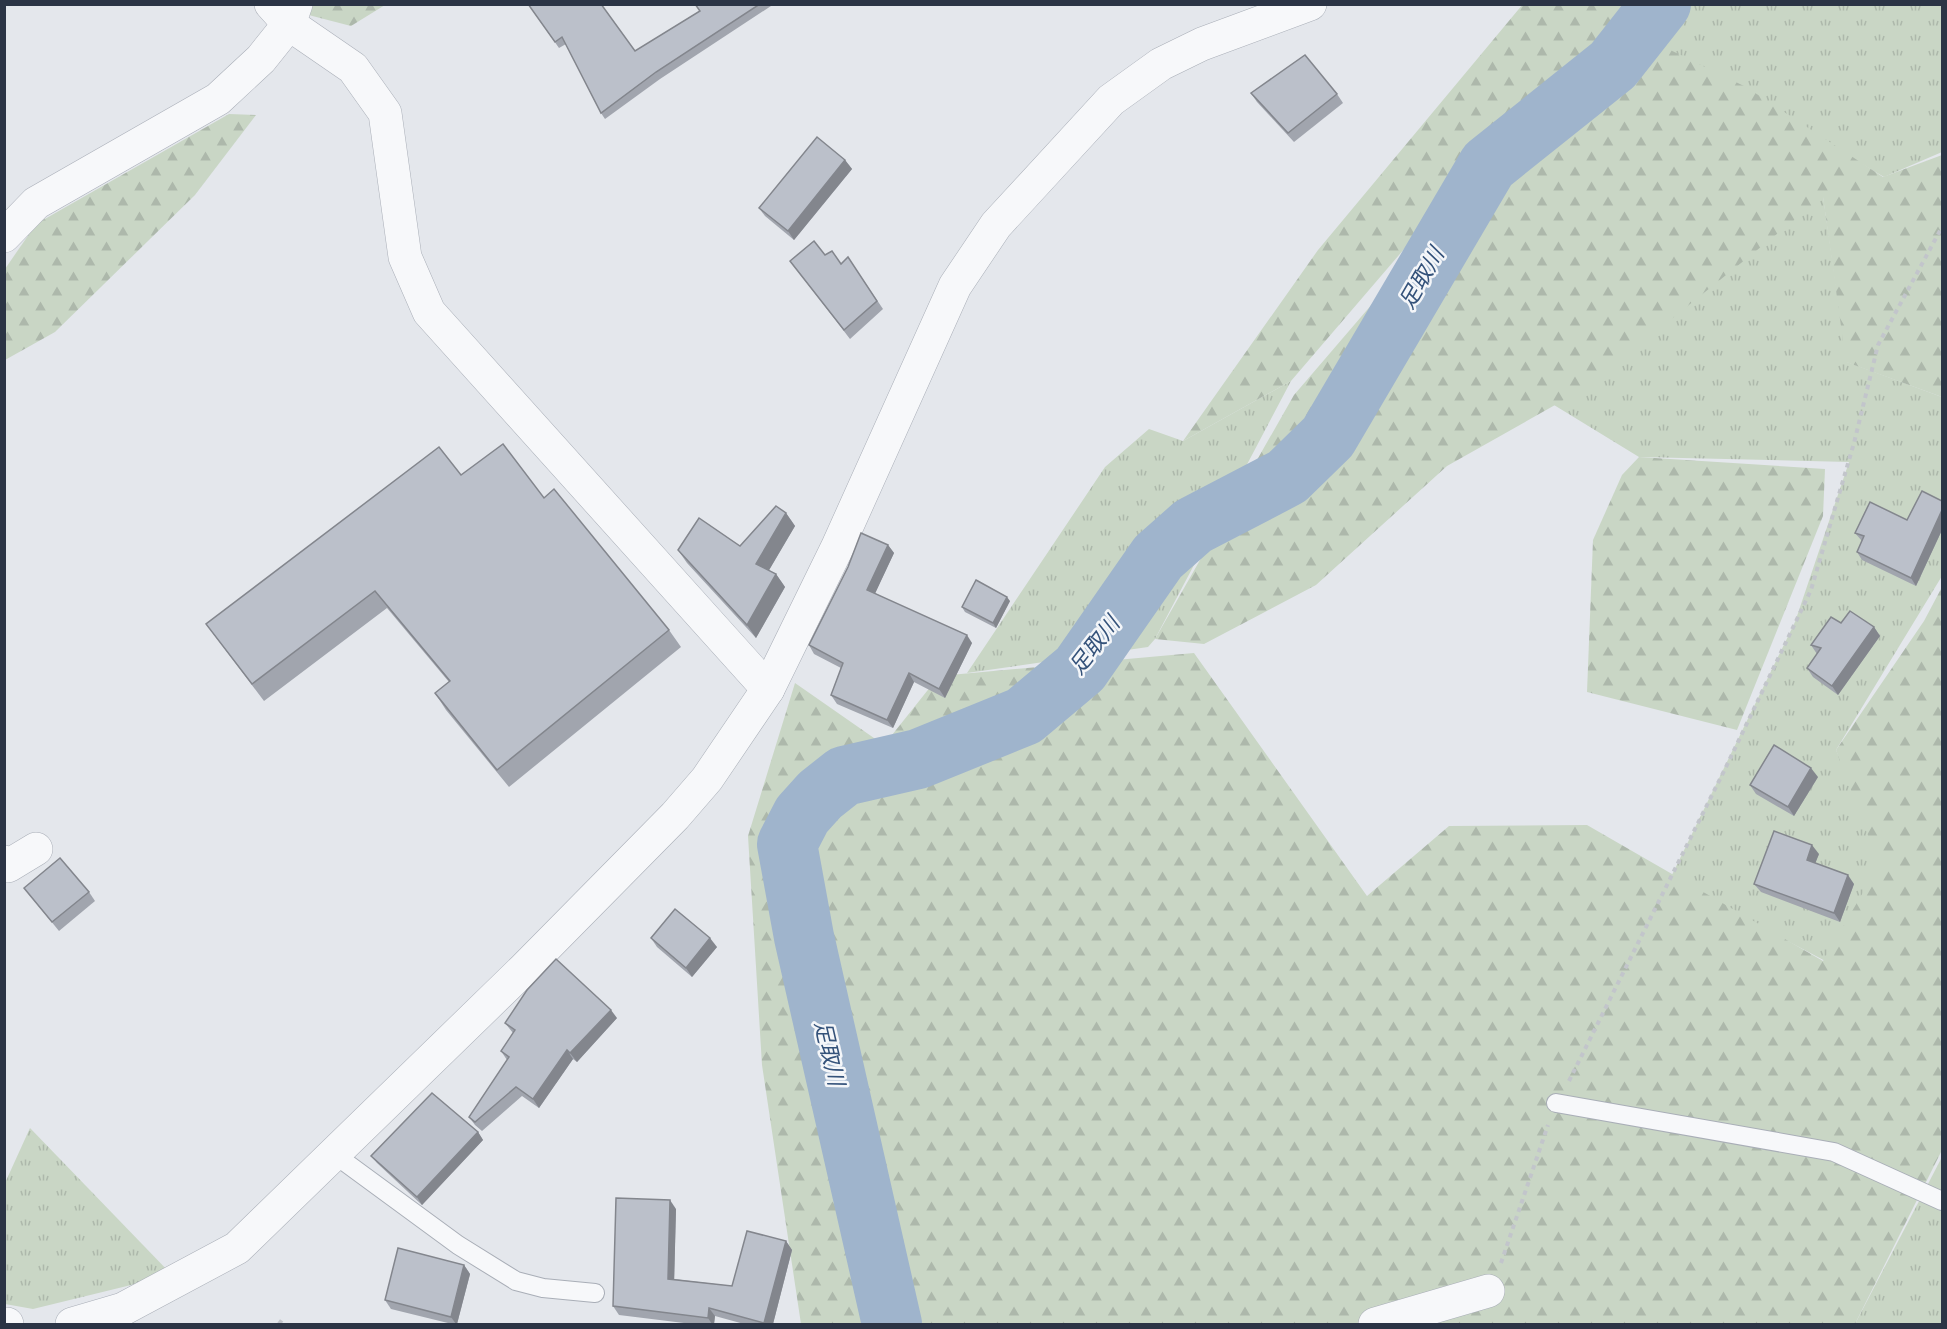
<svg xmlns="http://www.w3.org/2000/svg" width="1947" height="1329" font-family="Ubuntu,'Noto Sans JP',sans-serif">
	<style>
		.grass { fill: url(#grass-tufts) }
		.forest { fill: url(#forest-firs) }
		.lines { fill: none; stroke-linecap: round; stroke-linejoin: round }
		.river { stroke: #9fb4cc; stroke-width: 60 }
		.lane-casing { stroke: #a9aeb7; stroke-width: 20 }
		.street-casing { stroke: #a9aeb7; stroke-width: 34 }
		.path { stroke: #c2c5cb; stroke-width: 4; stroke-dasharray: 4.5 4.5; stroke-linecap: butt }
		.lane { stroke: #f7f8fa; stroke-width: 18 }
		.street { stroke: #f7f8fa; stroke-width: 33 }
		.wall { fill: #a1a5ae }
		.shaded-wall { fill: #83868d }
		.building { fill: #bbc0ca; stroke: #83868d; stroke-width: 1.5 }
		.labels { text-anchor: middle; stroke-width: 5; stroke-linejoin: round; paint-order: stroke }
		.water-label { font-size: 22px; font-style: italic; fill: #34527a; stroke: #f4f6f9 }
	</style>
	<defs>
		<pattern id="grass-tufts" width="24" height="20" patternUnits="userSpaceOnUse" patternTransform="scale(1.5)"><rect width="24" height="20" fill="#c9d6c5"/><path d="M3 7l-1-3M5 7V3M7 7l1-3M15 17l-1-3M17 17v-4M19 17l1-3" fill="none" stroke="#adb8ab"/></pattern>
		<pattern id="forest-firs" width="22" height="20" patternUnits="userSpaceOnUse" patternTransform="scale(1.5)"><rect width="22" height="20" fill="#c9d6c5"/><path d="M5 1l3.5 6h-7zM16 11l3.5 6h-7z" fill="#adb8ab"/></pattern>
	</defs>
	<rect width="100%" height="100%" fill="#e4e7ec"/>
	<g class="grass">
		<path d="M 1688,5 L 1942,5 L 1942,152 L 1884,177 L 1658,44 Z"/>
		<path d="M 1823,196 L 1847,362 L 1942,397 L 1942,576 L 1836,750 L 1885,859 L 1831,964 L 1670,879 L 1795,622 L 1849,462 L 1639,457 L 1554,405 Z"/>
		<path d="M 1291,381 L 1155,639 L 1148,647 L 967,673 L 1105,467 L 1149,429 L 1183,441 Z"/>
		<path d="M 30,1128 L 172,1275 L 33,1309 L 5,1304 L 5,1183 Z"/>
		<path d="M 1942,1157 L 1942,1324 L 1855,1324 Z"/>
	</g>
	<g class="forest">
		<path d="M 1523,4 L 1673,5 L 1579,89 L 1471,171 L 1291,381 L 1183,441 L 1318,250 Z"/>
		<path d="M 270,5 L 385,5 L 351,26 Z"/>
		<path d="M 1658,44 L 1746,87 L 1883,177 L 1942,155 L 1942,397 L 1846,362 L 1823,197 L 1587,387 L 1447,466 L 1316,585 L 1204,644 L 1155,639 L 1294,395 L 1482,176 Z"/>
		<path d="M 229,114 L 256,115 L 195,195 L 55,332 L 5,360 L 5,269 L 36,224 Z"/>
		<path d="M 1639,457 L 1825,469 L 1823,516 L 1737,730 L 1587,692 L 1593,540 L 1622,475 Z"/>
		<path d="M 1942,587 L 1942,1150 L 1855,1324 L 801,1324 L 762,1065 L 748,836 L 795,683 L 884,745 L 939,676 L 1194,653 L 1367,896 L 1449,826 L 1587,825 L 1823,961 L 1879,865 L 1836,750 L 1924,621 Z"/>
	</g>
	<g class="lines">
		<path class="river" d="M 892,1324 L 804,937 L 787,844 L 802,815 L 820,795 L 844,776 L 918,759 L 1024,716 L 1080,669 L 1158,557 L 1193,526 L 1287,477 L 1328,437 L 1488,165 L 1613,65 L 1661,4"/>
		<g class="lane-casing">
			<g id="lane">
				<path d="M 1556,1103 L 1834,1152 L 1942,1201"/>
				<path d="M 334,1154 L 458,1245 L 516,1281 L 543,1288 L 595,1293"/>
			</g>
		</g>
		<g class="street-casing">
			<g id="street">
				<path d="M 271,4 L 289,24 L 353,68 L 385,113 L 405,257 L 429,312 L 768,689"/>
				<path d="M 4,236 L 36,203 L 218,99 L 261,59 L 289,24 L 296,4"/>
				<path d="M 4,862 L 8,866 L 36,849"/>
				<path d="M 4,1324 L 7,1324"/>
				<path d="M 72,1324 L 123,1309 L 237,1248 L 524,969 L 675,816 L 707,779 L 768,689 L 838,546 L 955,286 L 996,225 L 1111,100 L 1161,64 L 1202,44 L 1310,4"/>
				<path d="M 1375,1324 L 1488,1291"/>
			</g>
		</g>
		<g class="path">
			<path d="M 1569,1081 L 1725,769 L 1811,590 L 1854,443 L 1878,345 L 1942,227"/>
			<path d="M 1501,1263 L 1548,1125"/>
			<path d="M 279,1324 L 284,1317"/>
		</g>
		<use href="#lane" class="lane"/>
		<use href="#street" class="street"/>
	</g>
	<g class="wall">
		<path d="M 528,4 L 635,51 L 700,11 L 695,4 L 774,4 L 660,79 L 605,119 L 601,113 L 566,44 L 559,48 Z"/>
		<path d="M 1251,93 L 1337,94 L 1343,103 L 1294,142 L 1257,102 Z"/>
		<path d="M 845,160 L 852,169 L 794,240 L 765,216 L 759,208 Z"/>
		<path d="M 825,255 L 841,264 L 848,257 L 883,309 L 850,339 L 790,261 Z"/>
		<path d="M 461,475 L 544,498 L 669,630 L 681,647 L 509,787 L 446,710 L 435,693 L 449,682 L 387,608 L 264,701 L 206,624 Z"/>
		<path d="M 1942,501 L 1942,530 L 1916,586 L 1862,560 L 1857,552 L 1862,541 L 1855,533 L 1907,520 Z"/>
		<path d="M 786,513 L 795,526 L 769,570 L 776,574 L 785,587 L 756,638 L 687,563 L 678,550 L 740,546 Z"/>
		<path d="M 888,545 L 894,553 L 875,593 L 972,643 L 945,698 L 914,682 L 893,728 L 837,704 L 831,695 L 841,668 L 814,654 L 809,645 Z"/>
		<path d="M 1010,601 L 996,628 L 965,612 L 962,607 Z"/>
		<path d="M 1841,623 L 1874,627 L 1880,636 L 1838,695 L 1813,677 L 1807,668 L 1817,654 L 1811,645 Z"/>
		<path d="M 1818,777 L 1794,816 L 1756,794 L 1750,785 Z"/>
		<path d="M 1819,854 L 1815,863 L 1854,884 L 1840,922 L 1761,892 L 1754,884 Z"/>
		<path d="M 24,888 L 89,892 L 95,901 L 59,931 Z"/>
		<path d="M 651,938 L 717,947 L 692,977 L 657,947 Z"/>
		<path d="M 617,1018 L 577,1062 L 573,1059 L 539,1108 L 522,1096 L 482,1131 L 475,1125 L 469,1117 L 507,1060 L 501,1051 L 513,1033 L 505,1023 Z"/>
		<path d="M 478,1132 L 483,1140 L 422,1205 L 377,1163 L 371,1156 Z"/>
		<path d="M 676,1209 L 674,1279 L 732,1286 L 786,1241 L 792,1250 L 773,1324 L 744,1324 L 715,1316 L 714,1324 L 692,1324 L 619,1315 L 613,1306 Z"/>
		<path d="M 464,1265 L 470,1274 L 457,1324 L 452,1324 L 391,1309 L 385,1300 Z"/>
	</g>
	<g class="shaded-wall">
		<path d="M 845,160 L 852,169 L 794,240 L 788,231 Z"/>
		<path d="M 1942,510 L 1942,530 L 1916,586 L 1911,578 Z"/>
		<path d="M 786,513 L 795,526 L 765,577 L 756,564 Z"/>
		<path d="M 888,545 L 894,553 L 873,598 L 867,590 Z"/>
		<path d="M 776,574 L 785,587 L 756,638 L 747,625 Z"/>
		<path d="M 1007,597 L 1010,601 L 996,628 L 993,623 Z"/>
		<path d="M 1874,627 L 1880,636 L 1838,695 L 1832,686 Z"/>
		<path d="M 967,635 L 972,643 L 945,698 L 939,689 Z"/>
		<path d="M 909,673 L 914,682 L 893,728 L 887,720 Z"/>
		<path d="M 1811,768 L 1818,777 L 1794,816 L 1788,807 Z"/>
		<path d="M 1812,845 L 1819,854 L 1813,869 L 1807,860 Z"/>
		<path d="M 1848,875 L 1854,884 L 1840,922 L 1834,913 Z"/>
		<path d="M 710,938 L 717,947 L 692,977 L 686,968 Z"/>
		<path d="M 611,1010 L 617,1018 L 577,1062 L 570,1053 Z"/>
		<path d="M 567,1050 L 573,1059 L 539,1108 L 533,1099 Z"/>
		<path d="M 478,1132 L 483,1140 L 422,1205 L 417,1197 Z"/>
		<path d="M 670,1200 L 676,1209 L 674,1288 L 668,1279 Z"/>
		<path d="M 786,1241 L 792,1250 L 773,1324 L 765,1324 L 764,1323 Z"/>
		<path d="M 464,1265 L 470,1274 L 457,1324 L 456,1324 L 451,1317 Z"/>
		<path d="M 709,1308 L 715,1316 L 714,1324 L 712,1324 L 708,1318 Z"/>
	</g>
	<g class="building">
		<path d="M 528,4 L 601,4 L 635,51 L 700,11 L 695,4 L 760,4 L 656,72 L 601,113 L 562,37 L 555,42 Z"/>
		<path d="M 1305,55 L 1337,94 L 1288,133 L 1251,93 Z"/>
		<path d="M 817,137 L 845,160 L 788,231 L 759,208 Z"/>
		<path d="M 814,241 L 825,255 L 832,251 L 841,264 L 848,257 L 877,301 L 844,330 L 790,261 Z"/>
		<path d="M 503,444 L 544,498 L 554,489 L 669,630 L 497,770 L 435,693 L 450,681 L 375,591 L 252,684 L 206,624 L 439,447 L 461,475 Z"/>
		<path d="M 1922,491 L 1942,501 L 1942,510 L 1911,578 L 1857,552 L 1864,536 L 1855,533 L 1870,502 L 1907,520 Z"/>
		<path d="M 776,506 L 786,513 L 756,564 L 776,574 L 747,625 L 678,550 L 699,518 L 740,546 Z"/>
		<path d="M 861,533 L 888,545 L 867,590 L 967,635 L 939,689 L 909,673 L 887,720 L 831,695 L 843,663 L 809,645 L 848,567 Z"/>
		<path d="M 976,580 L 1007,597 L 993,623 L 962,607 Z"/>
		<path d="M 1850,611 L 1874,627 L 1832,686 L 1807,668 L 1821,648 L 1811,645 L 1831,617 L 1841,623 Z"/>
		<path d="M 1774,745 L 1811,768 L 1788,807 L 1750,785 Z"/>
		<path d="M 1774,831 L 1812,845 L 1807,860 L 1848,875 L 1834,913 L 1754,884 Z"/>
		<path d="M 60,858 L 89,892 L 52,922 L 24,888 Z"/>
		<path d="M 675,909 L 710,938 L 686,968 L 651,938 Z"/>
		<path d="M 556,959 L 611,1010 L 570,1053 L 567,1050 L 533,1099 L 516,1087 L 475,1122 L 469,1117 L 509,1057 L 501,1051 L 515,1030 L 505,1023 L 527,990 Z"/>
		<path d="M 432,1093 L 478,1132 L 417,1197 L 371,1156 Z"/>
		<path d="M 616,1198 L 670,1200 L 668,1279 L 732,1286 L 747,1231 L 786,1241 L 764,1323 L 709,1308 L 708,1318 L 613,1306 Z"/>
		<path d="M 398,1248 L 464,1265 L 451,1317 L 385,1300 Z"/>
	</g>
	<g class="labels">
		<g class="water-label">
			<text transform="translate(1421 278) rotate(-60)" y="8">足取川</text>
			<text transform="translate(1094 645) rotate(-52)" y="8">足取川</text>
			<text transform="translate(830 1053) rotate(77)" y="8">足取川</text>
		</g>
	</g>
	<rect width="1947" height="1329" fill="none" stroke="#2b3445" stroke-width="12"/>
</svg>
